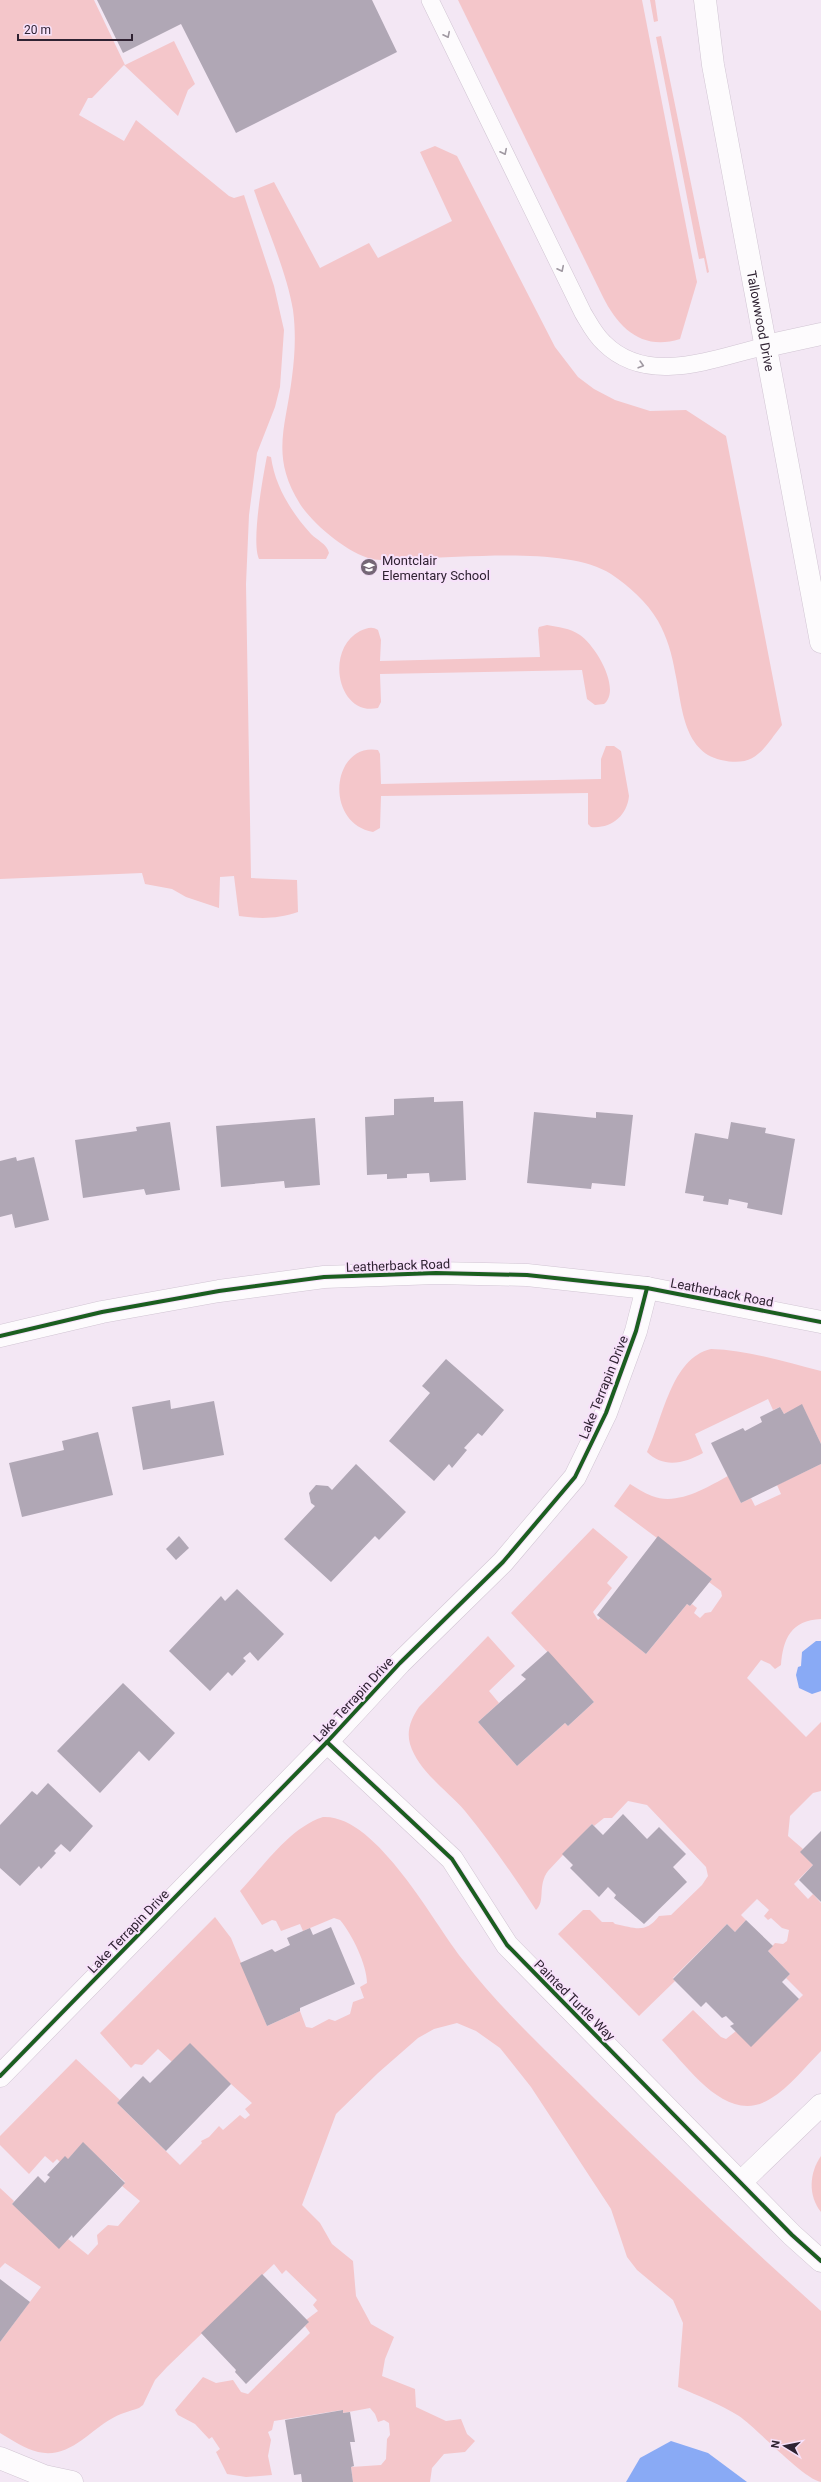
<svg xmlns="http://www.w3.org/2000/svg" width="821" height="2482" font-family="Roboto,sans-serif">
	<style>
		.green { fill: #f4c6ca }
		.water { fill: #89aaf5 }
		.building { fill: #b0a7b5 }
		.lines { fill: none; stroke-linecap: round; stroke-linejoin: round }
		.lane-casing { stroke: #d1c5d3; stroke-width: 18 }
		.street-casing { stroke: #d1c5d3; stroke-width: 23 }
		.lane { stroke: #fdfbfd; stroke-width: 17 }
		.street { stroke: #fdfbfd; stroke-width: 22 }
		.cycleway-casing { stroke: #f7e1fa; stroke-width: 6 }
		.cycleway { stroke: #1b5e20; stroke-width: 4 }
		.oneway { stroke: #a099a2 }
		.labels { text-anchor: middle; stroke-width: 4; stroke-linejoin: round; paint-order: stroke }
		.street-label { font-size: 13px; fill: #2f2232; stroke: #f7e1fa }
		.poi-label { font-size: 13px; fill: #2f2232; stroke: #f7e1fa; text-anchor: start }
	</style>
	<rect width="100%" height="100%" fill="#f3e7f4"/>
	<g class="green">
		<path d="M 0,0 L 94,0 L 125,65 L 174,41 L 195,84 L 188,90 L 178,116 L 124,65 L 92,98 L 88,98 L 79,115 L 124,141 L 136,120 L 229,196 L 234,198 L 244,195 L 274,286 L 284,330 L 280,387 L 275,407 L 257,453 L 249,515 L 246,584 L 251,878 L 297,880 L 298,912 C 277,919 260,919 239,916 L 234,876 L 220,877 L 219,908 L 186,897 L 172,889 L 145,884 L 142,873 L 0,879 Z"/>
		<path d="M 458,0 L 642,0 L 697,282 L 680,339 C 643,351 619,329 603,297 Z"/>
		<path d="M 650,0 L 655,0 L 658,21 L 654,22 Z"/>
		<path d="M 661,36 L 709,272 L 707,273 L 704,258 L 699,259 L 656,37 Z"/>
		<path d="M 435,146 L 457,156 L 555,347 L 578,377 L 594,389 L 615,400 L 650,411 L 686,410 L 726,436 L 782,725 C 763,749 756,768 721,760 C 682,751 682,703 675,672 C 672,654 667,637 658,621 C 647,602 629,586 611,574 C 568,546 467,558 415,558 C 402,558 385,562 372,559 C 347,553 313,524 300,504 C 270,456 286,427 292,377 C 295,355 296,332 293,310 C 287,273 266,226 254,190 L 274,182 L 320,268 L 369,243 L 378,258 L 452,221 L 420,152 Z"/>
		<path d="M 267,456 L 271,457 C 275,486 291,512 311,534 C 317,540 327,544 329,553 L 326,559 L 259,559 C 251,542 263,476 267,456 Z"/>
		<path d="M 547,625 C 558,627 570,628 580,635 C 595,645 622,689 604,704 L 595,705 L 587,699 L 582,670 L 380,674 L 381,702 L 378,708 C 338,717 324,650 360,631 C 367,628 372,626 378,630 L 381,640 L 380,661 L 540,657 L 538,630 L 539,627 Z"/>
		<path d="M 606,746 L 614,746 L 621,751 L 629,796 C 627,816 611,829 591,827 L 588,824 L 588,793 L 381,796 L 380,828 L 373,832 C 323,823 332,742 378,750 L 380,754 L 381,784 L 601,779 L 601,759 Z"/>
		<path d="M 711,1349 C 748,1350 785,1362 821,1371 L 821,1444 L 802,1405 L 784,1414 L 780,1407 L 773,1410 L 768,1399 L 695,1434 L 703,1453 C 685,1463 664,1469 647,1452 C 663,1419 671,1358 711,1349 Z"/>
		<path d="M 821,1464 L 821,1619 C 791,1620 783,1639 781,1665 L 775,1669 L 770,1664 L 761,1660 L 747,1678 L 806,1737 L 821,1722 L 821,1791 L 813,1793 L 790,1816 L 788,1836 L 803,1849 L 801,1852 L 813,1865 L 794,1884 L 808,1899 L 813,1894 L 821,1903 L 821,2051 C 805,2067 790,2087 770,2099 C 727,2126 688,2067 662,2040 L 693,2010 L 721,2037 L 726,2039 L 736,2031 L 751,2046 L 803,1995 L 786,1978 L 790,1974 L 768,1951 L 775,1943 L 783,1944 L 787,1941 L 789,1930 L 782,1928 L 771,1918 L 768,1920 L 764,1916 L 769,1910 L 757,1899 L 741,1915 L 746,1920 L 735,1932 L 727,1924 L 673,1978 L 675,1981 L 639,2016 L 558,1934 L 583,1910 L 590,1910 L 602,1922 L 613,1922 L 615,1924 C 636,1928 645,1934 659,1916 L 671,1915 L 702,1885 L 708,1876 L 706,1867 L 647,1805 L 628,1801 L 612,1818 L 604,1818 L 594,1826 L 592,1824 L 548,1871 C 537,1886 546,1901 536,1910 C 514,1876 491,1843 465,1811 C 447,1790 418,1771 410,1744 C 406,1730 412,1717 419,1707 L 488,1636 L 515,1666 L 489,1691 L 499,1703 L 478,1722 L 517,1766 L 565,1723 L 568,1726 L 594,1702 L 511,1613 L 593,1528 L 628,1557 L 607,1583 L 612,1588 L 593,1612 L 598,1620 L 601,1617 L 646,1654 L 687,1604 L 690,1606 L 692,1604 L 697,1608 L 694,1613 L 700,1618 L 705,1613 L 711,1612 L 722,1596 L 721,1591 L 709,1582 L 712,1579 L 614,1506 L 630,1484 C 637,1488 644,1493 652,1496 C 677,1506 706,1488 728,1476 L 741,1503 L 751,1498 L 755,1506 L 781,1494 L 777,1485 Z"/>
		<path d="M 323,1817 C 376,1814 433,1922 463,1960 C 501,2010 550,2054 595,2099 C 669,2171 744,2242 821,2311 L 821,2482 C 802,2478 758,2429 739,2416 C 720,2404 699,2396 678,2387 L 683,2323 L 673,2300 L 637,2270 L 627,2257 L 611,2209 L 531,2087 L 500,2048 L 476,2031 L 457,2023 L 434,2029 L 418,2038 L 378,2073 L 336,2114 L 302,2205 L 320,2223 L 332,2244 L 353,2261 L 356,2296 L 371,2324 L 394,2337 L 385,2359 L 382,2376 L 415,2389 L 416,2407 L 446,2421 L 461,2419 L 467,2434 L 475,2441 L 465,2452 L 444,2454 L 432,2468 L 430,2482 L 353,2482 L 351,2467 L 381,2465 L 386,2459 L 387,2439 L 390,2435 L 389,2423 L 384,2420 L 378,2422 L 375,2414 L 370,2408 L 343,2413 L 342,2410 L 274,2421 L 272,2430 L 268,2432 L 271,2440 L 268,2456 L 272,2475 L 246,2477 L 227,2474 L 216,2452 L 220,2449 L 212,2437 L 209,2439 L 195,2424 L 178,2415 L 175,2410 L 203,2377 L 216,2383 L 233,2380 L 241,2392 L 248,2394 L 310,2333 L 305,2326 L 308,2323 L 306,2320 L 318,2311 L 313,2305 L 317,2300 L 286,2270 L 282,2274 L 274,2264 L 167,2367 L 155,2380 L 143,2405 L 139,2408 C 130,2411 119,2414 111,2419 C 88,2432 69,2459 38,2452 C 25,2449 12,2440 0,2433 L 0,2342 L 41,2287 L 5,2263 L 0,2268 L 0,2188 L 14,2201 L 12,2204 L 68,2239 L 88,2255 L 98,2244 L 97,2235 L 108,2225 L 118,2226 L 140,2201 L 122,2186 L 125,2182 L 83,2143 L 68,2159 L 60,2162 L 57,2159 L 53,2163 L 45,2156 L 29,2174 L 0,2145 L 0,2136 L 76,2059 L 120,2100 L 117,2103 L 180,2165 L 202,2143 L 201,2141 L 209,2137 L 219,2126 L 223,2130 L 240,2115 L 245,2119 L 250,2115 L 245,2109 L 252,2103 L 231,2084 L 172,2062 L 158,2049 L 142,2065 L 135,2064 L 131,2068 L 100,2033 L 215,1917 L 231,1938 L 267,2026 L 300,2011 L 306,2027 L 312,2028 L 329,2019 L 335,2021 L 350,2014 L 353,2002 L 364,1998 L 360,1987 L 367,1983 C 367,1965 352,1934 340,1920 L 334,1918 L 303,1931 L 300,1924 L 281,1931 L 276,1921 L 272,1920 L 262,1925 L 240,1891 C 264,1866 289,1828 323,1817 Z"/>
		<path d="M 821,2156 L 821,2212 C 808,2196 809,2173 821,2156 Z"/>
	</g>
	<g class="water">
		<path d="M 816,1641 L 821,1641 L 821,1691 L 812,1694 L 799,1688 L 796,1675 L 798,1667 L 801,1666 L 802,1652 Z"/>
		<path d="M 671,2441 L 708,2453 L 747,2482 L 626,2482 L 640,2458 Z"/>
	</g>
	<g class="building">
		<path d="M 97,0 L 372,0 L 397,52 L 236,133 L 181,24 L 123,53 Z"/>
		<path d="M 434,1097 L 434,1102 L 463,1101 L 466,1180 L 430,1182 L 429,1173 L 407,1174 L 407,1178 L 387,1179 L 387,1174 L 367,1175 L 365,1117 L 394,1115 L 394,1099 Z"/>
		<path d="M 534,1112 L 596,1118 L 596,1112 L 633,1115 L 625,1186 L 592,1183 L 591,1189 L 527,1183 Z"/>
		<path d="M 315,1118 L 320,1185 L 285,1188 L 284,1181 L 221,1187 L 216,1126 Z"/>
		<path d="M 170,1122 L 180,1190 L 146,1195 L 144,1189 L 83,1198 L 75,1140 L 137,1131 L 136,1127 Z"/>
		<path d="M 731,1122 L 766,1128 L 765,1133 L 795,1139 L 782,1215 L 747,1208 L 748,1203 L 729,1199 L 728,1205 L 703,1201 L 704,1196 L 685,1193 L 695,1133 L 728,1139 Z"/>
		<path d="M 16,1157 L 17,1161 L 34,1157 L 49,1220 L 15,1228 L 12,1214 L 0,1217 L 0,1161 Z"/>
		<path d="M 446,1359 L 504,1410 L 482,1436 L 478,1433 L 464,1448 L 467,1450 L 452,1468 L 449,1464 L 434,1481 L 389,1441 L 430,1393 L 422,1386 Z"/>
		<path d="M 170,1400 L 171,1409 L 214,1401 L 224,1455 L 143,1470 L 132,1407 Z"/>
		<path d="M 802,1404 L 821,1444 L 821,1464 L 741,1503 L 711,1443 L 743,1428 L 745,1431 L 762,1422 L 760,1417 L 780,1407 L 784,1414 Z"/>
		<path d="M 98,1432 L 113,1495 L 22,1517 L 9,1463 L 64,1450 L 62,1441 Z"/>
		<path d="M 356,1464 L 406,1512 L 379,1540 L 375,1536 L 331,1582 L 284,1539 L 315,1506 L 311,1503 L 309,1493 L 316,1485 L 328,1486 L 332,1490 Z"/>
		<path d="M 179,1536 L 189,1548 L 176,1560 L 166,1549 Z"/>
		<path d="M 658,1536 L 712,1579 L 690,1606 L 687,1604 L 646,1654 L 597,1615 Z"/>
		<path d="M 237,1589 L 284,1634 L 258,1661 L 250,1652 L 243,1658 L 246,1661 L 232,1676 L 228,1672 L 210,1691 L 169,1651 L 221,1596 L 225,1601 Z"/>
		<path d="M 548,1651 L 594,1702 L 568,1726 L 565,1723 L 517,1766 L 478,1722 L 526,1679 L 521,1675 Z"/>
		<path d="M 123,1683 L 175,1733 L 149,1761 L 139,1751 L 100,1793 L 57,1751 Z"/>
		<path d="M 48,1783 L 93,1826 L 70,1852 L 61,1844 L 54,1851 L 56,1853 L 41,1869 L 39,1866 L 20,1886 L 0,1868 L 0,1825 L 32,1791 L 37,1795 Z"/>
		<path d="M 623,1814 L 647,1839 L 659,1827 L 686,1854 L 673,1867 L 687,1882 L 644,1924 L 614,1898 L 616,1895 L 608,1887 L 599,1897 L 570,1868 L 573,1865 L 562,1854 L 592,1824 L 603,1835 Z"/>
		<path d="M 821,1831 L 821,1902 L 799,1880 L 813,1865 L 800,1852 Z"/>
		<path d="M 746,1920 L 773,1946 L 768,1951 L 790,1974 L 782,1982 L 799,1999 L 751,2047 L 730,2026 L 734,2024 L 726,2016 L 722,2018 L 706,2002 L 701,2007 L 673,1979 L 727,1924 L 735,1932 Z"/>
		<path d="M 331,1927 L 355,1984 L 300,2008 L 300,2011 L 267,2026 L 240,1963 L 272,1949 L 275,1952 L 290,1945 L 287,1938 L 303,1931 L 310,1928 L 313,1935 Z"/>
		<path d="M 190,2043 L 231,2084 L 166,2151 L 117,2103 L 143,2076 L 150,2083 Z"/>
		<path d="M 83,2142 L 125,2183 L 73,2238 L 72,2235 L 59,2249 L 12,2204 L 38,2176 L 45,2183 L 50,2177 L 47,2175 L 65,2156 L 68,2159 Z"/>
		<path d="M 262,2274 L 309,2322 L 246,2384 L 235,2372 L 236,2370 L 201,2333 Z"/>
		<path d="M 0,2279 L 30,2302 L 0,2342 Z"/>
		<path d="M 343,2410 L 343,2413 L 350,2412 L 355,2442 L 350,2442 L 354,2466 L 351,2467 L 353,2482 L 302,2482 L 301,2474 L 294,2475 L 285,2420 Z"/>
	</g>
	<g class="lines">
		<g class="lane-casing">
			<path id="lane" d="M 430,0 L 583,313 C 589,323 595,335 604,343 C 648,387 714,358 766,346"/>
		</g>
		<g class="street-casing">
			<g id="street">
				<path id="s1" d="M 705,0 L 713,65 L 821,642"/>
				<path d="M 766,346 L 821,334"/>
				<path d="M 0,1336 L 102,1312 L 219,1291 L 324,1277 L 436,1273 L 527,1275 L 647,1288 L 821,1322"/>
				<path d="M 327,1742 L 452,1859 L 507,1945 L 792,2235 L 821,2261"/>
				<path d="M 0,2076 L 327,1742 L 400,1663 L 503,1562 L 575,1477 L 606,1413 L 636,1331 L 647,1288"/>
				<path d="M 741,2182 L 821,2105"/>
				<path d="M 0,2458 L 44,2476 L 72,2482"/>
			</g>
		</g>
		<use href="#lane" class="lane"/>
		<use href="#street" class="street"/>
		<g class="cycleway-casing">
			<g id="cycleway">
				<path d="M 0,1336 L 102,1312 L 219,1291 L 324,1277 L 436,1273 L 527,1275 L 647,1288 L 821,1322"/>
				<path d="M 327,1742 L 452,1859 L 507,1945 L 792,2235 L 821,2261"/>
				<path d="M 0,2076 L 327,1742 L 400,1663 L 503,1562 L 575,1477 L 606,1413 L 636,1331 L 647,1288"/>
			</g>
		</g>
		<use href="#cycleway" class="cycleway"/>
	</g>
	<defs><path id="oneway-chevron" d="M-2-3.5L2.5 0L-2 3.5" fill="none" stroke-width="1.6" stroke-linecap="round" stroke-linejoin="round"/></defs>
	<g class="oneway">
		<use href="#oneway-chevron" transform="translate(447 35) rotate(64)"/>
		<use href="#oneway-chevron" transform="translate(504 152) rotate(64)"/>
		<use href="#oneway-chevron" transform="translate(561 269) rotate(64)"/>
		<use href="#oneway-chevron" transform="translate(641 365) rotate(16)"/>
	</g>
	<defs>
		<g id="school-disc" transform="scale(0.9)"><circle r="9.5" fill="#746776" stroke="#f7e1fa"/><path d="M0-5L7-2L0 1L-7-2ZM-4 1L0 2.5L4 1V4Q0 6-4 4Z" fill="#fff"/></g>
	</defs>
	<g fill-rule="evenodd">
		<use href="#school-disc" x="369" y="567"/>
	</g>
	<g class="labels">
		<g class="street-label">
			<text dy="5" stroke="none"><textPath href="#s1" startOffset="326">Tallowwood Drive</textPath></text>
			<text transform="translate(398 1265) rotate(-2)" y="5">Leatherback Road</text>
			<text transform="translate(722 1292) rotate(11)" y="5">Leatherback Road</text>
			<text transform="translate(603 1387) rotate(-68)" y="5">Lake Terrapin Drive</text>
			<text transform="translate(353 1699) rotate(-47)" y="5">Lake Terrapin Drive</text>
			<text transform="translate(128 1931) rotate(-46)" y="5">Lake Terrapin Drive</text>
			<text transform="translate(575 2000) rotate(45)" y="5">Painted Turtle Way</text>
		</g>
		<g class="poi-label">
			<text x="382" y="565">Montclair<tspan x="382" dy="15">Elementary School</tspan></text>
		</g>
	</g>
	<g transform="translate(785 2446) rotate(280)" stroke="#f7e1fa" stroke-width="3" paint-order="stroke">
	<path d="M0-3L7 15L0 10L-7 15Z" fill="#2f2232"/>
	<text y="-6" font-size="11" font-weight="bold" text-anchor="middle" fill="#2f2232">N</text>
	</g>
	<path d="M18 34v6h114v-6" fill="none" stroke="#2f2232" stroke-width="2"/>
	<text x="24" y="34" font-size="12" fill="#2f2232" stroke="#f7e1fa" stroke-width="3" paint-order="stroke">20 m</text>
</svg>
